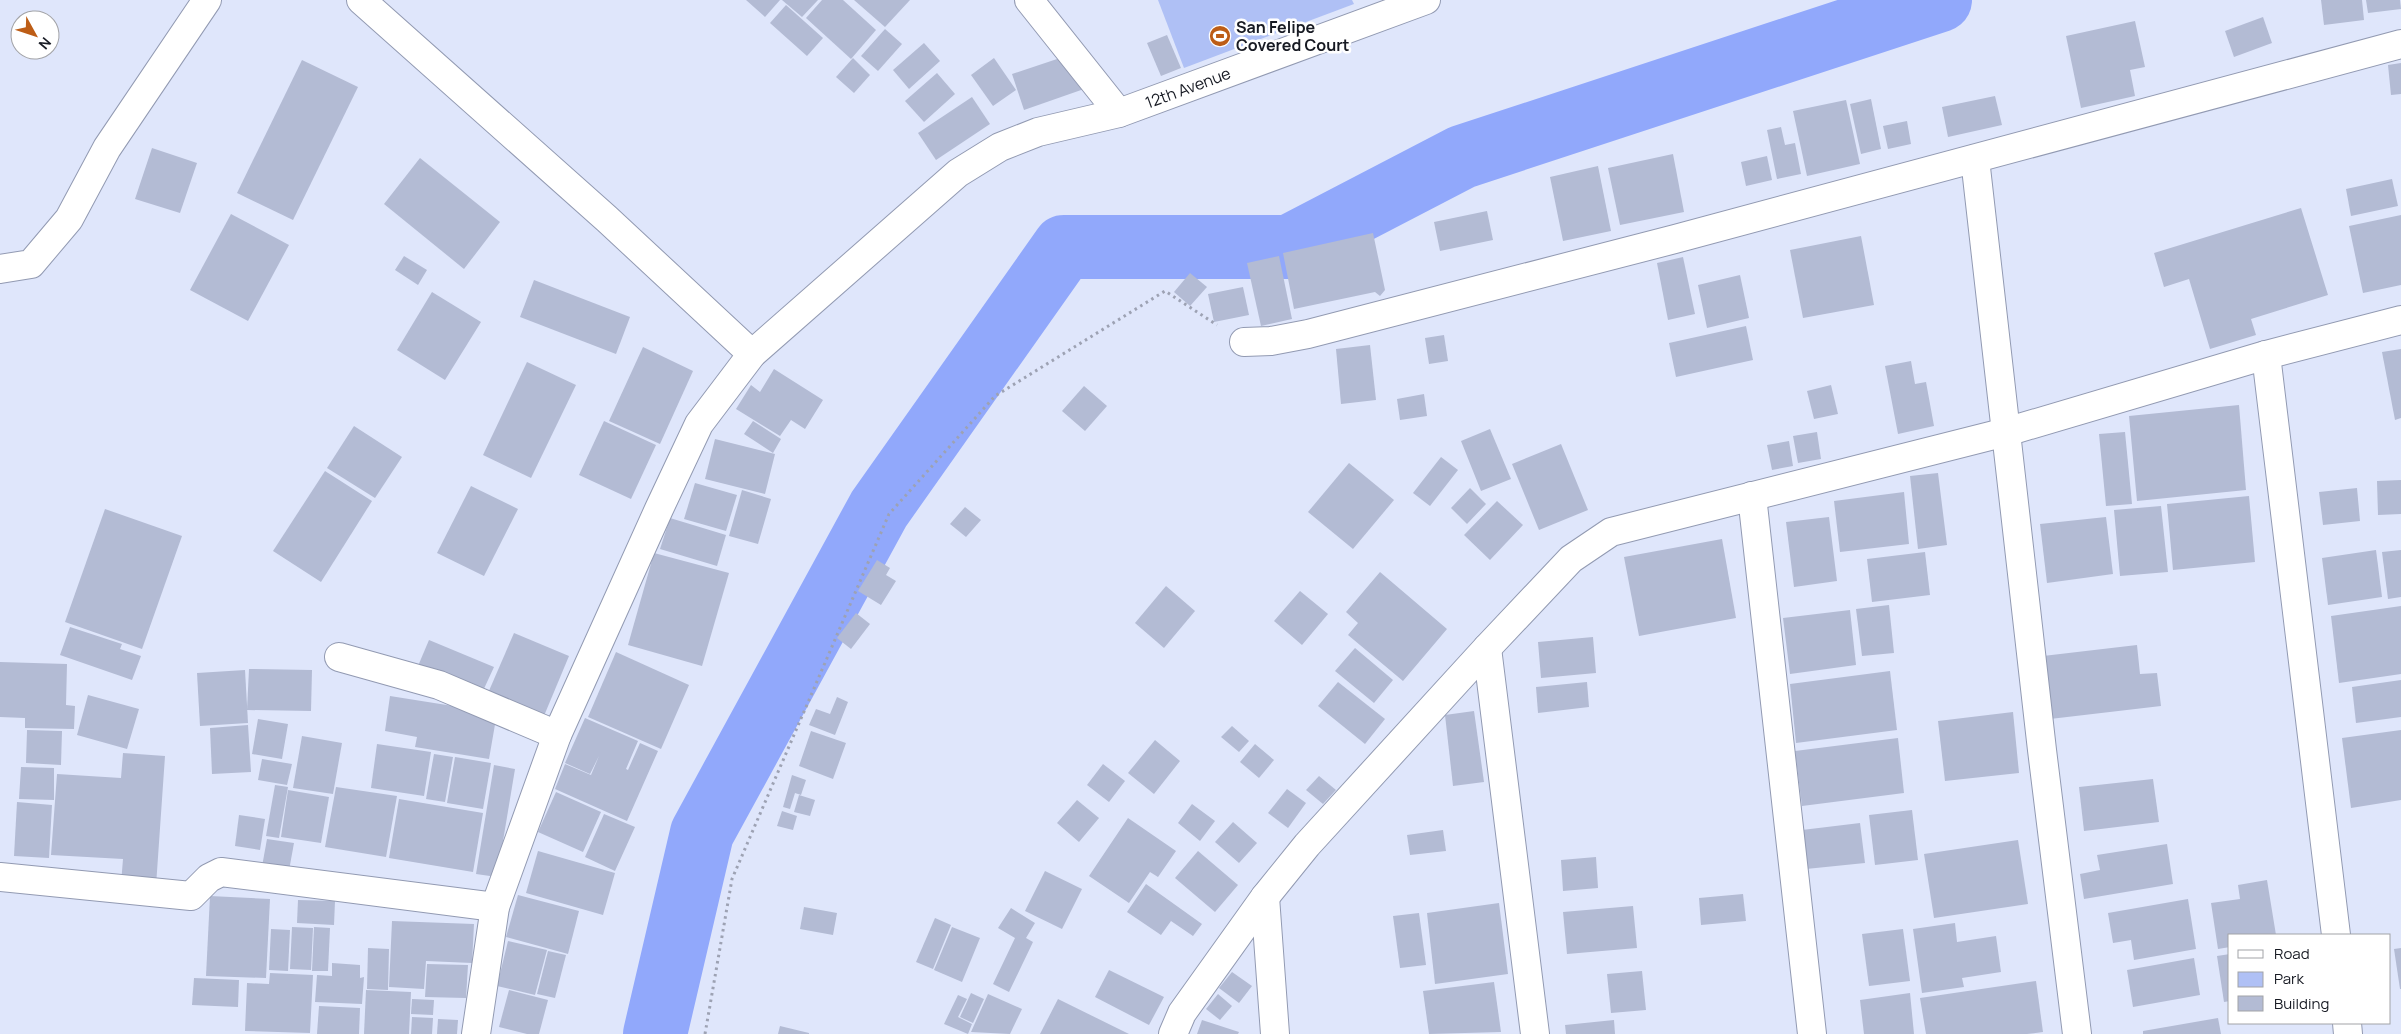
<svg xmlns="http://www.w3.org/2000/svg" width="2401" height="1034" font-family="Manrope,sans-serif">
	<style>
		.green { fill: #afc0f5 }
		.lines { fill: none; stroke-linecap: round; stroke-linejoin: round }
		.river { stroke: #91a8fb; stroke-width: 64 }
		.building { fill: #b3bbd4 }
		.minor-casing { stroke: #929ab2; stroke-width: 30 }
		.path { stroke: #9da2b3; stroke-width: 3; stroke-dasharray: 2.5 4; stroke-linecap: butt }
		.minor { stroke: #fff; stroke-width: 28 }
		.labels { text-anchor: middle; stroke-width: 5; stroke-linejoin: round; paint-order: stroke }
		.poi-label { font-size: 16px; font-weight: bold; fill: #171a23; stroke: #fff; text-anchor: start }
		.street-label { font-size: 16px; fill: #171a23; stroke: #fff }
	</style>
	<rect width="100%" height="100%" fill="#dfe6fb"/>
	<path class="green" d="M 1158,0 L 1352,0 L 1354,4 L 1184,68 Z"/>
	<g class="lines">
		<path class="river" d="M 655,1034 L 702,833 L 879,509 L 1064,247 L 1289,247 L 1462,157 L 1940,0"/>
	</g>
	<g class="building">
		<path d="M 746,0 L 780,0 L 765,17 Z"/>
		<path d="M 782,0 L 818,0 L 802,17 Z"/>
		<path d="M 822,0 L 843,0 L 876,30 L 851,59 L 806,18 Z"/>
		<path d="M 854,0 L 910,0 L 885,27 Z"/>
		<path d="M 2321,0 L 2362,0 L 2364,20 L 2324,25 Z"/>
		<path d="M 2366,0 L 2400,0 L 2401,9 L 2368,13 Z"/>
		<path d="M 786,5 L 823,38 L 807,56 L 770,23 Z"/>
		<path d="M 2263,17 L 2272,43 L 2234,57 L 2225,31 Z"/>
		<path d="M 2135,21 L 2145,67 L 2130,70 L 2135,96 L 2081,108 L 2066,36 Z"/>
		<path d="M 885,29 L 902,44 L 878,71 L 861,56 Z"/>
		<path d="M 1167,35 L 1181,68 L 1161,76 L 1147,43 Z"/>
		<path d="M 924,43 L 940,61 L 909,89 L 893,70 Z"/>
		<path d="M 1072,54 L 1084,89 L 1024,110 L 1012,74 Z"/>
		<path d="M 853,58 L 870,75 L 854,93 L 836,77 Z"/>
		<path d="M 994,58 L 1016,90 L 993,106 L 971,75 Z"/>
		<path d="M 302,60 L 358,87 L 293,220 L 237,193 Z"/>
		<path d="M 2401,63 L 2401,94 L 2391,95 L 2388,65 Z"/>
		<path d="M 937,73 L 955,94 L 924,122 L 905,101 Z"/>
		<path d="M 1995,96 L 2002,125 L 1948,137 L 1942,107 Z"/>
		<path d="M 972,97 L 990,124 L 936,160 L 918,133 Z"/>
		<path d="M 1871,99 L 1881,149 L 1861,154 L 1850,104 Z"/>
		<path d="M 1846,100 L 1860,164 L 1807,176 L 1793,111 Z"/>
		<path d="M 1907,121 L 1911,144 L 1888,149 L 1883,126 Z"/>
		<path d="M 1781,127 L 1785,145 L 1795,143 L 1801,174 L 1777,179 L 1767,130 Z"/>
		<path d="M 152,148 L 197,163 L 180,213 L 135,199 Z"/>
		<path d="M 1673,154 L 1684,212 L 1620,225 L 1608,168 Z"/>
		<path d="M 1767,156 L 1772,180 L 1746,186 L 1741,162 Z"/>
		<path d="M 420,158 L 500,222 L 464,269 L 384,204 Z"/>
		<path d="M 1598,166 L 1611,231 L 1563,241 L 1550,177 Z"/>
		<path d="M 2392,179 L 2398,206 L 2351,216 L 2346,189 Z"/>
		<path d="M 2301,208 L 2328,295 L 2251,319 L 2256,335 L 2210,349 L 2189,279 L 2164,287 L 2154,253 Z"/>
		<path d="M 1487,211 L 1493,240 L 1440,251 L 1434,222 Z"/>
		<path d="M 231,214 L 289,245 L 248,321 L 190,290 Z"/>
		<path d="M 2401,215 L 2401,285 L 2363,293 L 2349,226 Z"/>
		<path d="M 1373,233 L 1385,290 L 1380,296 L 1375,292 L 1294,309 L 1283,253 Z"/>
		<path d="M 1861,236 L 1874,305 L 1803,318 L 1790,250 Z"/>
		<path d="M 404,256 L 427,270 L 418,285 L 395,270 Z"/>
		<path d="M 1279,256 L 1292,319 L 1261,326 L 1247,263 Z"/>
		<path d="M 1683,257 L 1695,314 L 1668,320 L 1657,263 Z"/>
		<path d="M 1190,273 L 1207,287 L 1190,306 L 1174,292 Z"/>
		<path d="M 1740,275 L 1749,318 L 1707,328 L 1698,285 Z"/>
		<path d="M 534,280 L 630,317 L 616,354 L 520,317 Z"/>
		<path d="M 1243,287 L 1249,315 L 1214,322 L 1208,294 Z"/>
		<path d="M 432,292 L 481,322 L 445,380 L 397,350 Z"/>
		<path d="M 1746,326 L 1753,360 L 1676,377 L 1669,343 Z"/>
		<path d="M 1444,335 L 1448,361 L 1429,364 L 1425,338 Z"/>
		<path d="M 1370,345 L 1376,400 L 1341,404 L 1336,349 Z"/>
		<path d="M 643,347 L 693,371 L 660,444 L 609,421 Z"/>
		<path d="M 2401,349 L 2401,418 L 2395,420 L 2382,352 Z"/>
		<path d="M 1911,361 L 1915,384 L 1926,382 L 1934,426 L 1898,434 L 1885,366 Z"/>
		<path d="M 527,362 L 576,385 L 531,478 L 483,455 Z"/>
		<path d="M 774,369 L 823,400 L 805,429 L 791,420 L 780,436 L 736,409 L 751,385 L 760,392 Z"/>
		<path d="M 1831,385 L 1838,414 L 1814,419 L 1807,391 Z"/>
		<path d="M 1084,386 L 1107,406 L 1085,431 L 1062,411 Z"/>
		<path d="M 1424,394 L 1427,416 L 1400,420 L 1397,399 Z"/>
		<path d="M 2239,405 L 2246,490 L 2137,501 L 2129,416 Z"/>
		<path d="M 604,421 L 656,445 L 631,499 L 579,475 Z"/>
		<path d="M 753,421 L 781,439 L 773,453 L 744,434 Z"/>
		<path d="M 354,426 L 402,457 L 375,498 L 327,468 Z"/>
		<path d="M 1490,429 L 1511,479 L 1481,491 L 1461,441 Z"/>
		<path d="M 1817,432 L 1821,459 L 1798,463 L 1793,436 Z"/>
		<path d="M 2125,432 L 2132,504 L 2106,506 L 2099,434 Z"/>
		<path d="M 715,439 L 775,454 L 765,494 L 705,479 Z"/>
		<path d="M 1789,441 L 1793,466 L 1772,470 L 1767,445 Z"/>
		<path d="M 1561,444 L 1588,510 L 1539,530 L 1512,464 Z"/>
		<path d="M 1441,457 L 1458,470 L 1430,506 L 1413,493 Z"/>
		<path d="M 1349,463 L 1394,500 L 1353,549 L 1308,512 Z"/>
		<path d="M 325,471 L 372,501 L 321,582 L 273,551 Z"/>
		<path d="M 1938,473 L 1947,545 L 1918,549 L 1910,476 Z"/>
		<path d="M 2401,480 L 2401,514 L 2378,515 L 2377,481 Z"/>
		<path d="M 695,483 L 737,495 L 726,531 L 684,519 Z"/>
		<path d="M 471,486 L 518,509 L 484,576 L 437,553 Z"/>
		<path d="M 1470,488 L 1486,504 L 1467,524 L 1451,508 Z"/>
		<path d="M 2357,488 L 2360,521 L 2323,525 L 2319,492 Z"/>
		<path d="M 742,490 L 771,499 L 758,544 L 729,536 Z"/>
		<path d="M 1904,492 L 1909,544 L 1840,552 L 1834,501 Z"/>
		<path d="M 2249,496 L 2255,562 L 2173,570 L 2167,504 Z"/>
		<path d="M 1497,501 L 1523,525 L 1490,560 L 1464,535 Z"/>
		<path d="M 2161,506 L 2168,572 L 2120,576 L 2114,510 Z"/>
		<path d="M 965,507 L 981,520 L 966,537 L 950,524 Z"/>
		<path d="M 105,509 L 182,536 L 142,649 L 65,622 Z"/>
		<path d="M 1829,517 L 1837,581 L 1794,587 L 1786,522 Z"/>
		<path d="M 2106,517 L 2113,574 L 2047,583 L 2040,524 Z"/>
		<path d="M 670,518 L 726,535 L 717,566 L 660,549 Z"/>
		<path d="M 1722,539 L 1736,618 L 1639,636 L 1624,557 Z"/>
		<path d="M 2376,550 L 2382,597 L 2328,605 L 2322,558 Z"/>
		<path d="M 2401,550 L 2401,597 L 2388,599 L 2382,552 Z"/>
		<path d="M 1925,552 L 1930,595 L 1872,602 L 1867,559 Z"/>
		<path d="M 654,553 L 729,573 L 702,666 L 628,645 Z"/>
		<path d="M 877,560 L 890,568 L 886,575 L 896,581 L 881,605 L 858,591 Z"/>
		<path d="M 1380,572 L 1447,629 L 1403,681 L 1348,635 L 1358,623 L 1346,612 Z"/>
		<path d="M 1166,586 L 1195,611 L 1164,648 L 1135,623 Z"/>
		<path d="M 1300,591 L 1328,614 L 1302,645 L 1274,621 Z"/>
		<path d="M 1889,605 L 1894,653 L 1862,656 L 1856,609 Z"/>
		<path d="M 2401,606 L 2401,674 L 2339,683 L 2331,616 Z"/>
		<path d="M 1850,610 L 1856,665 L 1790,674 L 1783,618 Z"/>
		<path d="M 856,613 L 870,624 L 851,649 L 837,638 Z"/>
		<path d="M 70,627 L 122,644 L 120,649 L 141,656 L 132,680 L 60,655 Z"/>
		<path d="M 514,633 L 569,656 L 541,723 L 485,700 Z"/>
		<path d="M 1593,637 L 1596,673 L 1541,678 L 1538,642 Z"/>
		<path d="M 429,640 L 494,667 L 482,693 L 418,666 Z"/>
		<path d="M 2137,645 L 2140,674 L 2157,673 L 2161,706 L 2050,719 L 2043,656 Z"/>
		<path d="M 1355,648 L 1393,680 L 1374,703 L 1335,671 Z"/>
		<path d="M 616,652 L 689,685 L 661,749 L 588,717 Z"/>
		<path d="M 0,662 L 67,664 L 66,705 L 75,706 L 74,729 L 25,728 L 25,718 L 0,717 Z"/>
		<path d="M 249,669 L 312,670 L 311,711 L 247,710 Z"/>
		<path d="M 245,670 L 248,723 L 200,726 L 197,673 Z"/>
		<path d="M 1890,671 L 1897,730 L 1796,743 L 1790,684 Z"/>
		<path d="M 2401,680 L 2401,717 L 2356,723 L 2352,687 Z"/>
		<path d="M 1338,682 L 1385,719 L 1365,744 L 1318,706 Z"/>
		<path d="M 1587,682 L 1589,707 L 1538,713 L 1536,687 Z"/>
		<path d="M 88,695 L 139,709 L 127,749 L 77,735 Z"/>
		<path d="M 390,696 L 497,713 L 489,759 L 415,747 L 417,737 L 385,731 Z"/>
		<path d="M 837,697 L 848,702 L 835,735 L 809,725 L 816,709 L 830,714 Z"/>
		<path d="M 1474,711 L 1484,782 L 1453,786 L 1445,715 Z"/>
		<path d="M 2013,712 L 2019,773 L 1945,781 L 1938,721 Z"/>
		<path d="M 585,718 L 638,741 L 626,769 L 628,770 L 640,743 L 658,751 L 627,821 L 555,789 L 565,764 L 591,775 L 599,756 L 590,774 L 565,763 Z"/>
		<path d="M 258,719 L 288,724 L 282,759 L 252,754 Z"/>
		<path d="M 248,725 L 251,772 L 212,774 L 210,728 Z"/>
		<path d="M 1232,726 L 1249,741 L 1239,752 L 1221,737 Z"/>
		<path d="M 27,730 L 62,731 L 61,765 L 26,763 Z"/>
		<path d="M 2401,730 L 2401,800 L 2351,808 L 2342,738 Z"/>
		<path d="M 811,731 L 846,743 L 833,779 L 799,766 Z"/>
		<path d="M 302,736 L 342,743 L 333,794 L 293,788 Z"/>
		<path d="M 1898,738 L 1904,793 L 1802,806 L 1795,751 Z"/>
		<path d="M 1155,740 L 1180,761 L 1154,794 L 1128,773 Z"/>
		<path d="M 377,744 L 431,752 L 424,796 L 371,788 Z"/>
		<path d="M 1255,744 L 1274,760 L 1259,778 L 1240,762 Z"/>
		<path d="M 123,753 L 165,756 L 156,886 L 121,884 L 123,859 L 51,855 L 57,774 L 121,778 Z"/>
		<path d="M 434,754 L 453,757 L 445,802 L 426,799 Z"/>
		<path d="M 455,757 L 491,763 L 483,809 L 447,803 Z"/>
		<path d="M 262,759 L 292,764 L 287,785 L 258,780 Z"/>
		<path d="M 1103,764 L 1125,781 L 1109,802 L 1087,785 Z"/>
		<path d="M 494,765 L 515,769 L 497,877 L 476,874 Z"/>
		<path d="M 21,767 L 54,768 L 54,800 L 19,799 Z"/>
		<path d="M 792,775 L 806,780 L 801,795 L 795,793 L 790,809 L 783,807 Z"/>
		<path d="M 1319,776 L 1336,790 L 1323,804 L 1306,790 Z"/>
		<path d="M 2153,779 L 2159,822 L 2084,831 L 2079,787 Z"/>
		<path d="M 275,785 L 288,787 L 279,838 L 266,836 Z"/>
		<path d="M 336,787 L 397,796 L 386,857 L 325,847 Z"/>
		<path d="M 1287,789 L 1306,803 L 1288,828 L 1268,813 Z"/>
		<path d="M 288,790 L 329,797 L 321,843 L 281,837 Z"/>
		<path d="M 556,792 L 601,812 L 583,852 L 538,832 Z"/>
		<path d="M 799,795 L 815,800 L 810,816 L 794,812 Z"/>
		<path d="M 399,799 L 483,813 L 473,872 L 389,858 Z"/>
		<path d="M 1077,800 L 1099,818 L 1079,842 L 1057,823 Z"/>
		<path d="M 17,802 L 52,805 L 49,858 L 14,856 Z"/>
		<path d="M 1192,804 L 1215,821 L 1200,841 L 1178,823 Z"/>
		<path d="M 1912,810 L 1918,860 L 1875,865 L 1869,815 Z"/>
		<path d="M 782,811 L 797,816 L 793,830 L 777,826 Z"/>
		<path d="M 604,814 L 635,827 L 615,871 L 585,857 Z"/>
		<path d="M 239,815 L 265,819 L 260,850 L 235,846 Z"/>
		<path d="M 1128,818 L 1176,851 L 1158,877 L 1150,872 L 1129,903 L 1089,876 Z"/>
		<path d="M 1233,822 L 1257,843 L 1239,863 L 1215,842 Z"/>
		<path d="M 1860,823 L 1865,863 L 1806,869 L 1802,830 Z"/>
		<path d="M 1443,830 L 1446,851 L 1410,855 L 1407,835 Z"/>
		<path d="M 267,839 L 294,843 L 288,876 L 261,872 Z"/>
		<path d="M 2018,840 L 2028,904 L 1934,918 L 1924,854 Z"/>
		<path d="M 2167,844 L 2173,884 L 2084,899 L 2080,874 L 2100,870 L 2097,855 Z"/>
		<path d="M 538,851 L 615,873 L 603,915 L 526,893 Z"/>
		<path d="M 1198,851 L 1238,885 L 1215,912 L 1175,878 Z"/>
		<path d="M 1596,857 L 1598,888 L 1563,891 L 1561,860 Z"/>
		<path d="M 1045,871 L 1082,889 L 1062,929 L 1025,911 Z"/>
		<path d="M 2267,880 L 2276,935 L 2230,935 L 2230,947 L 2218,949 L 2211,903 L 2240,899 L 2238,885 Z"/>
		<path d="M 1146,884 L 1202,924 L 1193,936 L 1171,921 L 1161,935 L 1127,912 Z"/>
		<path d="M 1743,894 L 1746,921 L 1701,925 L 1699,898 Z"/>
		<path d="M 518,895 L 579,911 L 568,954 L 506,937 Z"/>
		<path d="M 210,896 L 270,899 L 266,978 L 206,976 Z"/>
		<path d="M 2188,899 L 2196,949 L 2134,960 L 2131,940 L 2113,943 L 2108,913 Z"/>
		<path d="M 298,900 L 335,901 L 334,925 L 297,923 Z"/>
		<path d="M 1499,903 L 1508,974 L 1435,984 L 1427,913 Z"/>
		<path d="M 1633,906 L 1637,948 L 1567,954 L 1563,912 Z"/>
		<path d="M 804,907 L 837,913 L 833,935 L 800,929 Z"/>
		<path d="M 1011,908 L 1035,923 L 1026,938 L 1033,942 L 1009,992 L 993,984 L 1015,938 L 998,928 Z"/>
		<path d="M 1419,913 L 1426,965 L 1400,968 L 1393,916 Z"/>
		<path d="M 935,918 L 951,925 L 933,969 L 916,962 Z"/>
		<path d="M 392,921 L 474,924 L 472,963 L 426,961 L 424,989 L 389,987 Z"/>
		<path d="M 1955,923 L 1957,942 L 1996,936 L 2001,972 L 1962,978 L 1964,987 L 1922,993 L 1913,929 Z"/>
		<path d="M 292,927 L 313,928 L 311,970 L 290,969 Z"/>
		<path d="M 314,927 L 330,928 L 328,971 L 312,971 Z"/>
		<path d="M 952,927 L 980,938 L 962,982 L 934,970 Z"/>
		<path d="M 271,929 L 290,930 L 288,971 L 269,970 Z"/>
		<path d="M 1903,929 L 1910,981 L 1869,986 L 1862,934 Z"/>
		<path d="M 508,941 L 547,950 L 535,995 L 497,986 Z"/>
		<path d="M 368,948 L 389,949 L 388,990 L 367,989 Z"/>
		<path d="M 2401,948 L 2401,989 L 2400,989 L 2394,949 Z"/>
		<path d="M 548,951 L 566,955 L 555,998 L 537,994 Z"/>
		<path d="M 2230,954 L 2230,1001 L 2224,1002 L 2217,956 Z"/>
		<path d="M 2194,958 L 2200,995 L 2133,1007 L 2127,970 Z"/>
		<path d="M 332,963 L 360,965 L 360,978 L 364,977 L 362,1004 L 315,1002 L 317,975 L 332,976 Z"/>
		<path d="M 427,964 L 468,965 L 466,998 L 425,997 Z"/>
		<path d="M 1109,970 L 1164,997 L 1149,1025 L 1095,997 Z"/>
		<path d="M 1642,971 L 1646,1010 L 1611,1013 L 1607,974 Z"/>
		<path d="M 1232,972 L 1252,986 L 1239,1003 L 1219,988 Z"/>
		<path d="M 270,973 L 313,975 L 310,1033 L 245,1031 L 247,983 L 269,984 Z"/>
		<path d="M 194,978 L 239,980 L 238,1007 L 192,1005 Z"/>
		<path d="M 2036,981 L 2043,1032 L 2027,1034 L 1926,1034 L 1920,998 Z"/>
		<path d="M 1494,982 L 1501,1032 L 1429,1034 L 1423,991 Z"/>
		<path d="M 366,990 L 411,992 L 409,1034 L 364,1034 Z"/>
		<path d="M 509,990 L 548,1000 L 539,1034 L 527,1034 L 499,1027 Z"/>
		<path d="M 971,993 L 984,999 L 973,1023 L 960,1017 Z"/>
		<path d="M 1910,993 L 1914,1034 L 1864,1034 L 1860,1000 Z"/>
		<path d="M 988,994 L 1022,1009 L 1010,1034 L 971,1032 Z"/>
		<path d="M 1218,994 L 1232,1006 L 1220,1020 L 1206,1009 Z"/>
		<path d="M 958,995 L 967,999 L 958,1017 L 972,1024 L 968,1034 L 944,1024 Z"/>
		<path d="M 412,999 L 434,1000 L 433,1015 L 411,1014 Z"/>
		<path d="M 1058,999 L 1129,1034 L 1040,1034 Z"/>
		<path d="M 319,1006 L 360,1008 L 359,1034 L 317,1034 Z"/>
		<path d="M 412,1017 L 433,1018 L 432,1034 L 411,1034 Z"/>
		<path d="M 2218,1018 L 2221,1034 L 2143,1034 L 2143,1031 Z"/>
		<path d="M 438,1019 L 458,1020 L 457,1034 L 437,1034 Z"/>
		<path d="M 1202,1020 L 1239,1032 L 1238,1034 L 1197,1034 Z"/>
		<path d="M 1614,1020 L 1615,1034 L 1566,1034 L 1565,1025 Z"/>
		<path d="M 780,1026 L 809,1033 L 809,1034 L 778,1034 Z"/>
	</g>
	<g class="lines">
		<g class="minor-casing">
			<g id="minor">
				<path d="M 361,0 L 607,219 L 752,354"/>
				<path d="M 1029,0 L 1119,113"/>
				<path d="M 1975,159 L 2042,750 L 2077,1034"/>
				<path d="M 0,269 L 31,264 L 69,219 L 107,148 L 207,0"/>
				<path d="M 1244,342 L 1271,341 L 1308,334 L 1675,239 L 2401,44"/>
				<path d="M 2266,355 L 2336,935"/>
				<path d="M 1752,496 L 1812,1034"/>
				<path d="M 1487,648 L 1535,1034"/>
				<path d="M 339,657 L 439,685 L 557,735"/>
				<path d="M 0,877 L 191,896 L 209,878 L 221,872 L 495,907"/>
				<path d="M 1265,897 L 1275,1034"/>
				<path d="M 2347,1023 L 2348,1034"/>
				<path id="s1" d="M 476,1034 L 495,907 L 557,735 L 659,509 L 699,424 L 752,354 L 958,173 L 1000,147 L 1038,132 L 1119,113 L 1426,0"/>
				<path d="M 1173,1034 L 1182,1013 L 1265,897 L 1307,845 L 1487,648 L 1571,559 L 1611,532 L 2006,432 L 2266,355 L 2401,320"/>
			</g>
		</g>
		<path class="path" d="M 705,1034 L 732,879 L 889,514 L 995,396 L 1165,291 L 1217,325"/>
		<use href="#minor" class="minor"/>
	</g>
	<defs>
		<g id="stadium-disc" transform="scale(1.125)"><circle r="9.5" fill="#bd5d16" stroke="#fff"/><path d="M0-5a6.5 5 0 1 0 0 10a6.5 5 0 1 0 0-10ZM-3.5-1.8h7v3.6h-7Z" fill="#fff"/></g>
	</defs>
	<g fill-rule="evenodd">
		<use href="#stadium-disc" x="1220" y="36"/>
	</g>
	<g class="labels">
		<g class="poi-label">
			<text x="1236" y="33">San Felipe<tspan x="1236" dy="18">Covered Court</tspan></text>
		</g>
		<g class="street-label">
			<text dy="6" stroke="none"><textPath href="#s1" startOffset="1262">12th Avenue</textPath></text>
		</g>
	</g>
	<rect x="2228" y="934" width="162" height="90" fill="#ffffff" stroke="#a2a3a7"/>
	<rect x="2238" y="950" width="25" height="8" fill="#ffffff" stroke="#a2a3a7"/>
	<text x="2274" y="959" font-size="15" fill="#171a23">Road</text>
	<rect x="2238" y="972" width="25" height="15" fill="#afc0f5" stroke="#a2a3a7"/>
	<text x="2274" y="984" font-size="15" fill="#171a23">Park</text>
	<rect x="2238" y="996" width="25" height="15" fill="#b3bbd4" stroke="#a2a3a7"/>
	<text x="2274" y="1009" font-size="15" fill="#171a23">Building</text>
	<g transform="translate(35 35) rotate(130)"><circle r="24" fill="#ffffff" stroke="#a2a3a7"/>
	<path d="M0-4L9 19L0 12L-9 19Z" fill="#bd5d16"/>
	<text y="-8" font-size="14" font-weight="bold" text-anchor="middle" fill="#171a23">N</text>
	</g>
</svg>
